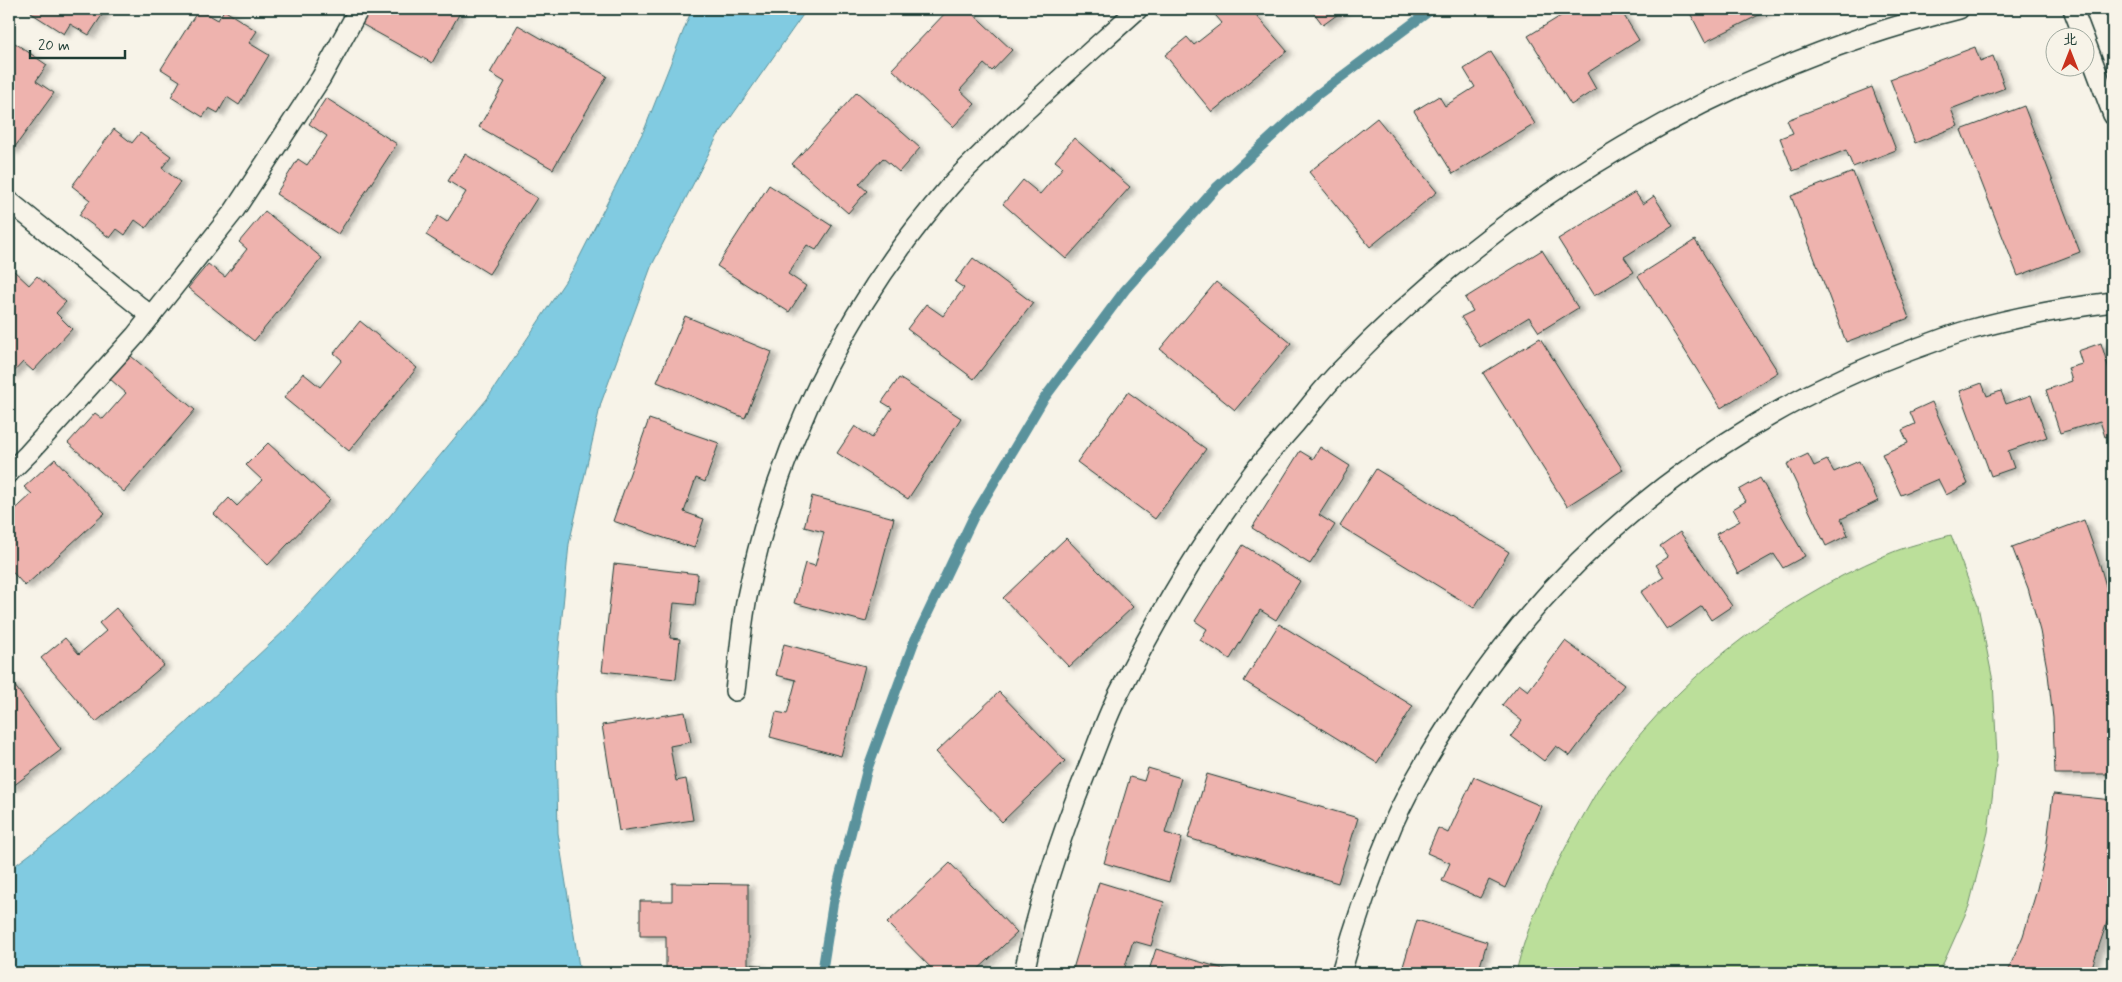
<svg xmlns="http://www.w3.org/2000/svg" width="2122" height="982" font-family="Mynerve,'LXGW WenKai TC',sans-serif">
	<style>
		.green { fill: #bbdf9a; stroke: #6d8e67 }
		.water { fill: #81cbe1; stroke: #5a929c }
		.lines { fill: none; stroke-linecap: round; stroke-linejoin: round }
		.stream { stroke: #5a929c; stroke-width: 10 }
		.building { fill: #eeb3ae; stroke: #1f3d34; filter: url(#shadow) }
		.service-casing { stroke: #1f3d34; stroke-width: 22 }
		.service { stroke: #f7f3e8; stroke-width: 19 }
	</style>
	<defs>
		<filter id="shadow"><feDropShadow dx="5.5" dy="3" stdDeviation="2.5" flood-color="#0004"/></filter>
	</defs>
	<rect width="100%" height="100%" fill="#f7f3e8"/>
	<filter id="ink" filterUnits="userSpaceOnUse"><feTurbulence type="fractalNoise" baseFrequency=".02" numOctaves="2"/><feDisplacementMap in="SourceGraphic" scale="10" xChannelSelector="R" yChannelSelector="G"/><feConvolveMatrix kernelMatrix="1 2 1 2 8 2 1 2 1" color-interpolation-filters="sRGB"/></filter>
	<g filter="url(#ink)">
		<path class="green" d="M 1951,535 L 1978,606 L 1993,681 L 1997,757 L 1988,832 L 1969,906 L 1939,973 L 1516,973 C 1526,927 1550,875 1573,834 C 1582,819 1590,803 1599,788 C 1670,684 1771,605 1886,555 C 1906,546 1929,541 1951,535 Z"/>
		<path class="water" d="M 692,9 L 807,9 L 717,137 L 651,267 L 601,403 L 569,544 L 555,688 L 558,833 L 580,973 L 9,973 L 9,870 L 58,833 L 174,734 L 286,629 L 389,517 L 487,399 L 574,268 L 645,128 Z"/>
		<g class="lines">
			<path class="stream" d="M 822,973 L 833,903 L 867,770 L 914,642 L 973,518 L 1043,400 L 1125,290 L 1216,188 L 1317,95 L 1432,9"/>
		</g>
		<g class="building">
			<path d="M 34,9 L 106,9 L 89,35 L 70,24 L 64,34 L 31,13 Z"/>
			<path d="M 199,9 L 218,20 L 224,10 L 257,31 L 249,43 L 269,55 L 239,105 L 227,97 L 218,113 L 209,108 L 203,117 L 171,97 L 180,81 L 161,69 Z"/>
			<path d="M 365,9 L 462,9 L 432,63 L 358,22 Z"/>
			<path d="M 949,9 L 968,9 L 1012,50 L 992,71 L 984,64 L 960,90 L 975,104 L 953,127 L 892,69 Z"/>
			<path d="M 1210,9 L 1251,9 L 1287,51 L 1212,112 L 1165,55 L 1187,37 L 1194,45 L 1222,23 Z"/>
			<path d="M 1311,9 L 1345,9 L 1323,25 Z"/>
			<path d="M 1572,9 L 1620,9 L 1639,40 L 1587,73 L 1596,89 L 1571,105 L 1528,36 Z"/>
			<path d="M 1688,9 L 1771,9 L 1705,42 Z"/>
			<path d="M 518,25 L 607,76 L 553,169 L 479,127 L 505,82 L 490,73 Z"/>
			<path d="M 15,43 L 47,65 L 36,81 L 54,93 L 12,151 L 9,149 L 9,51 Z"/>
			<path d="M 1975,47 L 1980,61 L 1993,56 L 2005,88 L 1951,109 L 1958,126 L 1915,143 L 1890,79 Z"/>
			<path d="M 1491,52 L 1535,124 L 1453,174 L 1414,111 L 1439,96 L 1445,106 L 1475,87 L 1464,69 Z"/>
			<path d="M 1872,87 L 1896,150 L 1853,167 L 1846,150 L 1793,171 L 1780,138 L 1793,133 L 1787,120 Z"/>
			<path d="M 857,92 L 920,148 L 899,172 L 883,158 L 859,184 L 867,191 L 848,213 L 792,164 Z"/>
			<path d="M 326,98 L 397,144 L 338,234 L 276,194 L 298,159 L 307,165 L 327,136 L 309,124 Z"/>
			<path d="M 2024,106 L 2080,252 L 2018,276 L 1961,130 Z"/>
			<path d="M 1377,118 L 1437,192 L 1370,247 L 1309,172 Z"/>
			<path d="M 114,129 L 132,143 L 140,133 L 171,156 L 162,168 L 180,182 L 146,228 L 135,220 L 125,235 L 117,229 L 110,238 L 79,215 L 90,200 L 72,186 Z"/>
			<path d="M 1074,138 L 1130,187 L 1066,259 L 1003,204 L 1023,180 L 1040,194 L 1063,167 L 1055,161 Z"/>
			<path d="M 465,154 L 537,198 L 489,274 L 426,235 L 438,216 L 447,222 L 466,192 L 448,181 Z"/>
			<path d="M 1853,172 L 1909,318 L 1846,342 L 1791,196 Z"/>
			<path d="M 769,185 L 832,226 L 816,250 L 807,245 L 788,274 L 806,286 L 789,312 L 717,266 Z"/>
			<path d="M 1635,192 L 1643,204 L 1654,196 L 1673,226 L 1624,257 L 1634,272 L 1594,296 L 1558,239 Z"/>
			<path d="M 265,211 L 322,258 L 254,341 L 188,288 L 208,264 L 225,277 L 247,249 L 239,242 Z"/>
			<path d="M 1695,240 L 1778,372 L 1721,408 L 1638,276 Z"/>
			<path d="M 1542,250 L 1578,308 L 1539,332 L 1529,317 L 1480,347 L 1461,317 L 1473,311 L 1465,298 Z"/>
			<path d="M 973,258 L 1033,303 L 974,379 L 907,329 L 926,304 L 943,316 L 964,288 L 955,282 Z"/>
			<path d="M 13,270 L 29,285 L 37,276 L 66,302 L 56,313 L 72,329 L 33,371 L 23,362 L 11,375 L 9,373 L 9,274 Z"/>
			<path d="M 1216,282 L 1291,343 L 1235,410 L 1160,349 Z"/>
			<path d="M 685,316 L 772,352 L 745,418 L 657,382 Z"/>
			<path d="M 360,321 L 417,368 L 349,451 L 284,398 L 303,373 L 320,387 L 342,360 L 334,353 Z"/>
			<path d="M 1540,338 L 1623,470 L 1567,506 L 1483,373 Z"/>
			<path d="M 2101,343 L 2113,382 L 2113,434 L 2105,437 L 2100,421 L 2060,433 L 2046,390 L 2072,381 L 2068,368 L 2082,364 L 2078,351 Z"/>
			<path d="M 131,356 L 195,410 L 124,492 L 68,443 L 95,413 L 103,419 L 126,393 L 110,379 Z"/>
			<path d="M 899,378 L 961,418 L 908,499 L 837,453 L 855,426 L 872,438 L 892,408 L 882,402 Z"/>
			<path d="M 1982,383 L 1987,396 L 2001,391 L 2006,404 L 2031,395 L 2047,437 L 2008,451 L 2014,468 L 1991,476 L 1960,391 Z"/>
			<path d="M 1128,392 L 1206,449 L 1155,519 L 1077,462 Z"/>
			<path d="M 1932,402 L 1968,484 L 1946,495 L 1938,479 L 1901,495 L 1882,454 L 1908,443 L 1902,430 L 1915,424 L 1910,412 Z"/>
			<path d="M 649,419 L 719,443 L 705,482 L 696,478 L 684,512 L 704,519 L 694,548 L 613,521 Z"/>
			<path d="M 268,443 L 330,500 L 268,565 L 214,514 L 229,498 L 237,506 L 262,480 L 246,465 Z"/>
			<path d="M 1320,447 L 1350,466 L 1319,515 L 1335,525 L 1310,564 L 1252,528 L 1300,451 L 1313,459 Z"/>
			<path d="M 1808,454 L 1814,466 L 1827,460 L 1834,472 L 1859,461 L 1878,501 L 1841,519 L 1848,535 L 1826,546 L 1787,464 Z"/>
			<path d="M 55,459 L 105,513 L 25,586 L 9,568 L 9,515 L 32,494 L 24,487 Z"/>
			<path d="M 1376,469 L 1509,552 L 1474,608 L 1340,526 Z"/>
			<path d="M 1760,478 L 1805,556 L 1783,568 L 1774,554 L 1738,574 L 1716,534 L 1740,521 L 1733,509 L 1746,501 L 1739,490 Z"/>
			<path d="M 812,496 L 894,518 L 866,622 L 794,603 L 805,563 L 815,566 L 824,532 L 804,527 Z"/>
			<path d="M 2084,520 L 2100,565 L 2113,611 L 2113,774 L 2055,774 L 2053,718 L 2048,674 L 2040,631 L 2028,588 L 2012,547 Z"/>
			<path d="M 1680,532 L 1732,606 L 1711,620 L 1702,606 L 1667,630 L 1641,592 L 1664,577 L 1656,565 L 1668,557 L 1660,546 Z"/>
			<path d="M 1066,538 L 1133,607 L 1069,667 L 1003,598 Z"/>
			<path d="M 1243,545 L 1300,581 L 1276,620 L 1260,610 L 1230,659 L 1200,640 L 1207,629 L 1195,621 Z"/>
			<path d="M 614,564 L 698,574 L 695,605 L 674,603 L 670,638 L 680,639 L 676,679 L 602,671 Z"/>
			<path d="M 116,608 L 164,665 L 96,722 L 41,658 L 65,638 L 79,654 L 106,631 L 99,623 Z"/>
			<path d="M 1279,624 L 1413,706 L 1377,763 L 1244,681 Z"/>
			<path d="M 1565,641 L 1624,685 L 1570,756 L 1556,746 L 1544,761 L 1511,736 L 1522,721 L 1502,705 L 1519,684 L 1528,691 Z"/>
			<path d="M 784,644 L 865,666 L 841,756 L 770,737 L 776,712 L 787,714 L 796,680 L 776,675 Z"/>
			<path d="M 12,682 L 61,750 L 9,789 L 9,684 Z"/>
			<path d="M 999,692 L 1065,761 L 1002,822 L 936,752 Z"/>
			<path d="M 685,712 L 691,742 L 670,746 L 676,781 L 686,779 L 693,820 L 619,831 L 602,725 Z"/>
			<path d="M 1148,768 L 1181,778 L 1165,833 L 1182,838 L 1169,882 L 1104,863 L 1130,777 L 1144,781 Z"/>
			<path d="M 1207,774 L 1358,818 L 1338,883 L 1188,838 Z"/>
			<path d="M 1474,777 L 1541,806 L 1505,888 L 1489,880 L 1480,898 L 1442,881 L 1450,863 L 1427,853 L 1438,828 L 1448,833 Z"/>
			<path d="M 2053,794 L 2113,800 L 2113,897 L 2110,913 L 2090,973 L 2007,973 L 2023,936 L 2036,893 L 2046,850 Z"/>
			<path d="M 950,863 L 1017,933 L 974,973 L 936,973 L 887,923 Z"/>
			<path d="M 1099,882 L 1164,902 L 1151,946 L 1133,941 L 1123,973 L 1087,973 L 1073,969 Z"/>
			<path d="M 672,883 L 748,884 L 748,964 L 761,965 L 761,973 L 697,973 L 697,969 L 666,968 L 666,936 L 640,936 L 640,901 L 672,901 Z"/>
			<path d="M 1417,920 L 1487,942 L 1478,973 L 1401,973 Z"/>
			<path d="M 1156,949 L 1238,973 L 1148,973 Z"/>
		</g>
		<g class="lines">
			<g class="service-casing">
				<g id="service">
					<path d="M 2073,9 L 2084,38"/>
					<path d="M 2084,38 L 2113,115"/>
					<path d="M 9,201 L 151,316"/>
					<path d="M 9,473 L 28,454 L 135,336 L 234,211 L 321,78 L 359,9"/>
					<path d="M 735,691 C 739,660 741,628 747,597 C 778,444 847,305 950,186 C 962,172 977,159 990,145 C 1037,98 1088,54 1138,9"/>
					<path d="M 1024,973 C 1038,904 1061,835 1087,770 C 1097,746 1105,721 1117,697 C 1156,619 1201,542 1253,473 C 1266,456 1281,440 1295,424 C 1310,406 1324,387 1341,370 C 1509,195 1723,68 1959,9"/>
					<path d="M 1341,973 C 1355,922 1372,873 1393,824 C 1413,779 1440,737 1467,697 C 1575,536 1735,413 1917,348 C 1934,342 1951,335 1969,330 C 2016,317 2065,308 2113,302"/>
				</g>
			</g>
			<use href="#service" class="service"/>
		</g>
	</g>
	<rect width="2122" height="982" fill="none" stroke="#f7f3e8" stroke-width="30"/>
	<rect x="15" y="15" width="2092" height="952" fill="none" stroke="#1f3d34" stroke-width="2" filter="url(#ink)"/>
	<g transform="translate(2070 52)"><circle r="24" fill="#f7f3e8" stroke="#a1aaa0"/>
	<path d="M0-4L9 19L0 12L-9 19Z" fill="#c8321e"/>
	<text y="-8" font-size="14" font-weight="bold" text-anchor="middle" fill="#1f3d34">北</text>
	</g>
	<path d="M30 50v8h95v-8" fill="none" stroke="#1f3d34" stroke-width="2.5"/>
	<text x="38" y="50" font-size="15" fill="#1f3d34" stroke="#f7f3e8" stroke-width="4" paint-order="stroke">20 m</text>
</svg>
